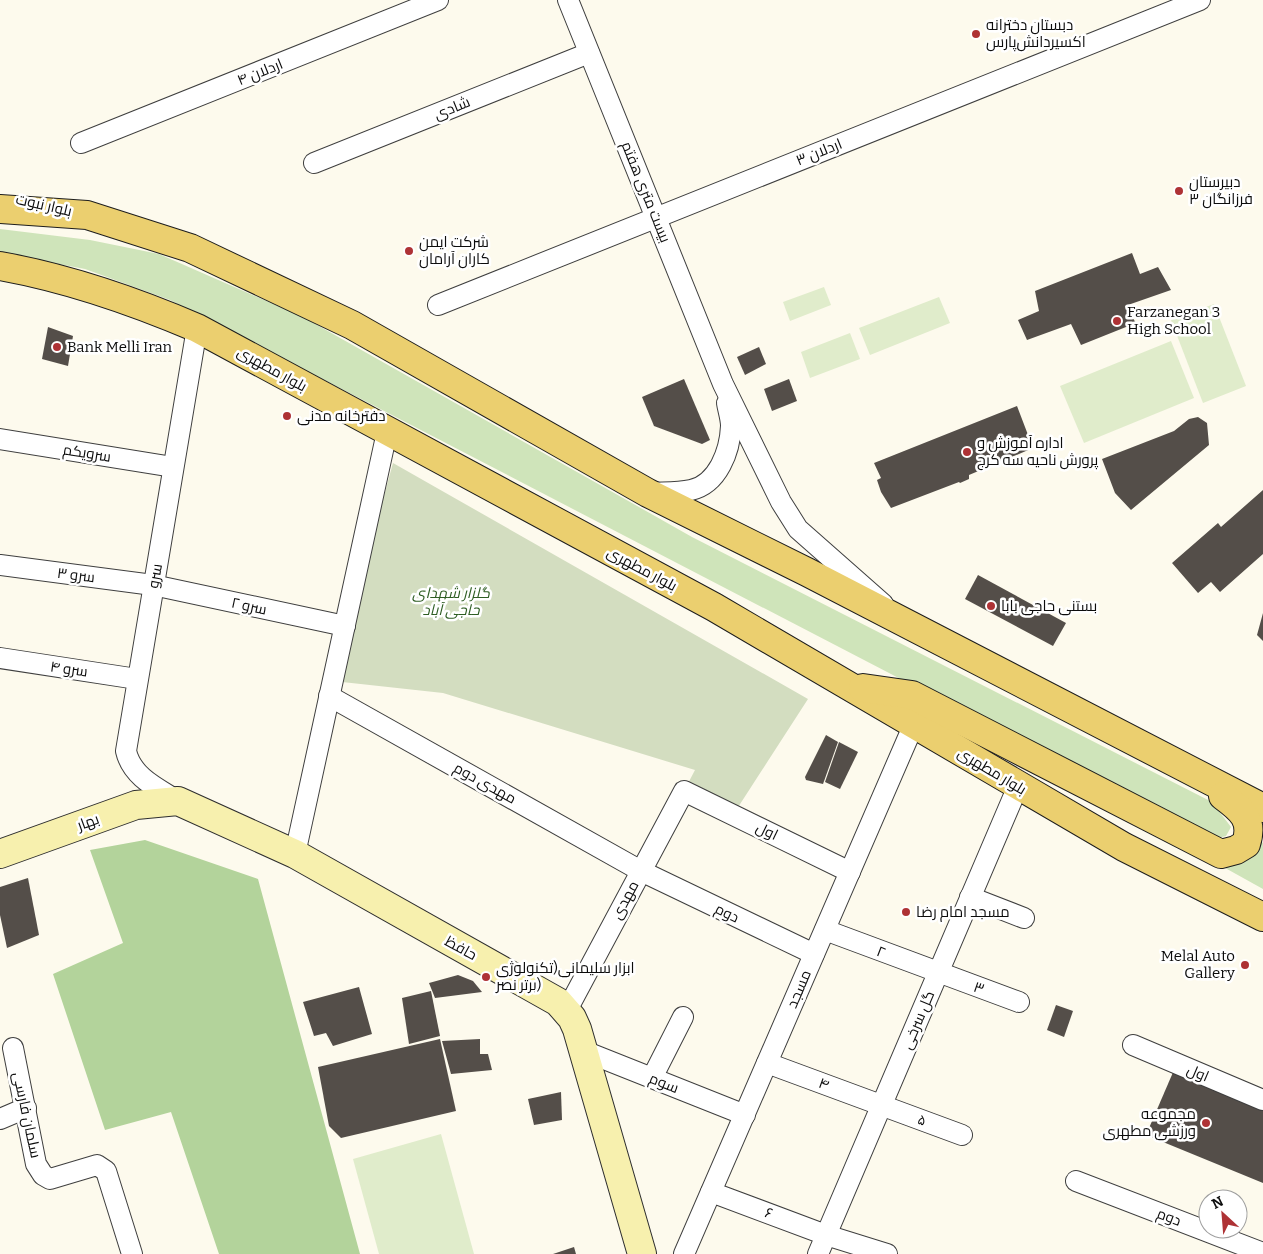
<svg xmlns="http://www.w3.org/2000/svg" width="1263" height="1254" font-family="Bitter,Cairo,serif">
	<style>
		.green { fill: #cfe4ba }
		.forest { fill: #b3d39b }
		.cemetery { fill: #d3ddc0 }
		.pitch { fill: #e0eccb }
		.building { fill: #544e49 }
		.lines { fill: none; stroke-linecap: round; stroke-linejoin: round }
		.street-casing { stroke: #3f3f3f; stroke-width: 22 }
		.secondary-casing { stroke: #2e2e2e; stroke-width: 30 }
		.primary-casing { stroke: #1d1d1d; stroke-width: 30 }
		.street { stroke: #fff; stroke-width: 20 }
		.secondary { stroke: #f7f0ae; stroke-width: 28 }
		.primary { stroke: #ebcf6f; stroke-width: 28 }
		.poi-dot { fill: #ae3235; stroke: #fff; stroke-width: 2 }
		.labels { text-anchor: middle; stroke-width: 5; stroke-linejoin: round; paint-order: stroke }
		.poi-label { font-size: 15px; fill: #0c0c0c; stroke: #fff; text-anchor: start }
		.street-label { font-size: 15px; fill: #0c0c0c; stroke: #fff }
		.park-label { font-size: 15px; font-style: italic; fill: #2e5d23; stroke: #fff }
	</style>
	<rect width="100%" height="100%" fill="#fdfaed"/>
	<g class="green">
		<path d="M 0,229 L 90,240 L 159,254 L 303,317 L 692,537 L 1212,802 L 1231,827 L 1226,836 L 1211,840 L 170,300 L 85,269 L 0,253 Z"/>
		<path d="M 1263,842 L 1263,889 L 1218,864 L 1254,852 Z"/>
	</g>
	<path class="forest" d="M 145,840 L 258,879 L 360,1254 L 219,1254 L 171,1112 L 105,1130 L 53,974 L 123,943 L 90,850 Z"/>
	<path class="cemetery" d="M 393,463 L 808,699 L 733,815 L 684,791 L 695,770 L 443,693 L 333,681 Z"/>
	<g class="pitch">
		<path d="M 824,287 L 831,305 L 790,321 L 783,302 Z"/>
		<path d="M 939,297 L 950,323 L 870,355 L 859,328 Z"/>
		<path d="M 1214,304 L 1246,386 L 1203,403 L 1171,320 Z"/>
		<path d="M 850,333 L 860,359 L 810,378 L 801,352 Z"/>
		<path d="M 1171,341 L 1194,398 L 1084,443 L 1060,386 Z"/>
		<path d="M 441,1134 L 474,1254 L 379,1254 L 353,1159 Z"/>
	</g>
	<g class="building">
		<path d="M 1132,253 L 1140,274 L 1158,267 L 1171,290 L 1125,306 L 1136,323 L 1081,345 L 1071,324 L 1027,340 L 1018,320 L 1039,311 L 1035,291 Z"/>
		<path d="M 48,327 L 73,336 L 68,366 L 42,359 Z"/>
		<path d="M 759,347 L 766,364 L 745,375 L 737,357 Z"/>
		<path d="M 684,379 L 710,440 L 702,444 L 654,426 L 642,397 Z"/>
		<path d="M 789,379 L 797,401 L 772,411 L 764,389 Z"/>
		<path d="M 1017,406 L 1033,448 L 969,475 L 969,479 L 960,483 L 959,482 L 891,508 L 881,492 L 877,480 L 881,478 L 874,463 Z"/>
		<path d="M 1198,417 L 1207,423 L 1209,445 L 1131,510 L 1115,493 L 1102,459 L 1174,431 L 1189,419 Z"/>
		<path d="M 1263,490 L 1263,554 L 1220,592 L 1211,582 L 1198,593 L 1172,563 L 1218,523 L 1221,527 Z"/>
		<path d="M 978,575 L 1066,623 L 1053,646 L 965,599 Z"/>
		<path d="M 1263,613 L 1263,641 L 1257,635 Z"/>
		<path d="M 826,735 L 838,742 L 823,784 L 806,780 L 805,777 Z"/>
		<path d="M 839,742 L 858,752 L 840,789 L 825,782 Z"/>
		<path d="M 28,878 L 39,935 L 7,948 L 0,915 L 0,887 Z"/>
		<path d="M 458,975 L 473,981 L 482,992 L 435,998 L 429,983 Z"/>
		<path d="M 359,987 L 372,1034 L 333,1046 L 326,1033 L 314,1036 L 303,1002 Z"/>
		<path d="M 431,991 L 440,1036 L 409,1044 L 402,998 Z"/>
		<path d="M 1056,1005 L 1073,1011 L 1064,1037 L 1047,1030 Z"/>
		<path d="M 440,1039 L 456,1111 L 341,1138 L 329,1126 L 318,1067 Z"/>
		<path d="M 480,1039 L 480,1054 L 488,1054 L 492,1070 L 451,1074 L 442,1041 Z"/>
		<path d="M 1174,1070 L 1263,1107 L 1263,1183 L 1146,1135 Z"/>
		<path d="M 561,1092 L 562,1120 L 534,1125 L 528,1099 Z"/>
		<path d="M 574,1247 L 576,1254 L 553,1254 Z"/>
	</g>
	<g class="lines">
		<g class="street-casing">
			<g id="street">
				<path d="M 568,0 L 723,384 L 781,502 L 798,529 L 883,604"/>
				<path d="M 81,143 L 438,0"/>
				<path d="M 314,163 L 589,53"/>
				<path d="M 438,305 L 1200,0"/>
				<path d="M 0,439 L 173,467"/>
				<path d="M 648,493 C 662,492 677,493 691,490 C 718,484 730,451 731,426 C 731,418 728,410 727,403"/>
				<path d="M 0,565 L 153,585 L 345,626"/>
				<path d="M 0,658 L 137,679"/>
				<path d="M 329,696 L 641,871 L 814,954"/>
				<path d="M 178,801 C 157,788 132,777 126,751 L 197,328"/>
				<path d="M 295,854 L 387,432"/>
				<path d="M 970,897 L 1024,918"/>
				<path d="M 825,930 L 1019,1002"/>
				<path d="M 567,1010 L 684,791 L 850,872"/>
				<path d="M 1133,1045 L 1263,1100"/>
				<path d="M 13,1048 L 36,1164 L 43,1175 L 50,1179 L 97,1165 L 106,1171 L 132,1254"/>
				<path d="M 584,1051 L 745,1115"/>
				<path d="M 767,1063 L 962,1135"/>
				<path d="M 652,1078 L 683,1017"/>
				<path d="M 0,1119 L 26,1108"/>
				<path d="M 1076,1181 L 1263,1253"/>
				<path d="M 711,1192 L 826,1235 L 887,1254"/>
				<path d="M 684,1254 L 914,724"/>
				<path d="M 818,1254 L 1018,786"/>
			</g>
		</g>
		<g class="secondary-casing">
			<path id="secondary" d="M 0,854 L 136,805 L 178,801 L 295,854 L 558,1002 L 572,1018 L 577,1029 L 642,1254"/>
		</g>
		<g class="primary-casing">
			<g id="primary">
				<path d="M 0,209 L 87,215 L 190,248 L 352,325 L 648,493 L 807,572 L 1263,808"/>
				<path d="M 0,266 C 67,278 134,301 197,328 L 714,607 L 1124,847 L 1263,917"/>
				<path d="M 863,688 L 912,695 L 1221,854 L 1236,850 L 1246,844 C 1254,820 1242,810 1223,796"/>
			</g>
		</g>
		<use href="#street" class="street"/>
		<use href="#secondary" class="secondary"/>
		<use href="#primary" class="primary"/>
	</g>
	<g class="poi-dot">
		<circle cx="976" cy="34" r="5"/>
		<circle cx="1179" cy="191" r="5"/>
		<circle cx="409" cy="251" r="5"/>
		<circle cx="1117" cy="321" r="5"/>
		<circle cx="57" cy="347" r="5"/>
		<circle cx="287" cy="416" r="5"/>
		<circle cx="967" cy="452" r="5"/>
		<circle cx="991" cy="606" r="5"/>
		<circle cx="906" cy="912" r="5"/>
		<circle cx="1245" cy="965" r="5"/>
		<circle cx="486" cy="977" r="5"/>
		<circle cx="1206" cy="1123" r="5"/>
	</g>
	<g class="labels">
		<g class="poi-label">
			<text x="986" y="30">دبستان دخترانه<tspan x="986" dy="17">اکسیردانش‌پارس</tspan></text>
			<text x="1189" y="187">دبیرستان<tspan x="1189" dy="17">فرزانگان ۳</tspan></text>
			<text x="419" y="247">شرکت ایمن<tspan x="419" dy="17">کاران آرامان</tspan></text>
			<text x="1127" y="317">Farzanegan 3<tspan x="1127" dy="17">High School</tspan></text>
			<text x="67" y="352">Bank Melli Iran</text>
			<text x="297" y="421">دفترخانه مدنی</text>
			<text x="977" y="448">اداره آموزش و<tspan x="977" dy="17">پرورش ناحیه سه کرج</tspan></text>
			<text x="1001" y="611">بستنی حاجی بابا</text>
			<text x="916" y="917">مسجد امام رضا</text>
			<text x="1235" y="961" text-anchor="end">Melal Auto<tspan x="1235" dy="17">Gallery</tspan></text>
			<text x="496" y="973">ابزار سلیمانی(تکنولوژی<tspan x="496" dy="17">برتر نصر)</tspan></text>
			<text x="1196" y="1119" text-anchor="end">مجموعه<tspan x="1196" dy="17">ورزشی مطهری</tspan></text>
		</g>
		<g class="street-label">
			<text transform="translate(260 72) rotate(-22)" y="5">اردلان ۴</text>
			<text transform="translate(452 108) rotate(-22)" y="5">شادی</text>
			<text transform="translate(819 152) rotate(-22)" y="5">اردلان ۳</text>
			<text transform="translate(646 192) rotate(68)" y="5">بیست متری هفتم</text>
			<text transform="translate(44 205) rotate(13)" y="5">بلوار نبوت</text>
			<text transform="translate(272 369) rotate(29)" y="5">بلوار مطهری</text>
			<text transform="translate(87 453) rotate(9)" y="5">سرویکم</text>
			<text transform="translate(642 569) rotate(28)" y="5">بلوار مطهری</text>
			<text transform="translate(76 575) rotate(7)" y="5">سرو ۳</text>
			<text transform="translate(155 576) rotate(-80)" y="5">سرو</text>
			<text transform="translate(249 606) rotate(12)" y="5">سرو ۲</text>
			<text transform="translate(69 669) rotate(8)" y="5">سرو ۴</text>
			<text transform="translate(992 771) rotate(31)" y="5">بلوار مطهری</text>
			<text transform="translate(485 783) rotate(29)" y="5">مهدی دوم</text>
			<text transform="translate(88 822) rotate(-20)" y="5">بهار</text>
			<text transform="translate(767 831) rotate(26)" y="5">اول</text>
			<text transform="translate(625 900) rotate(-62)" y="5">مهدی</text>
			<text transform="translate(727 913) rotate(26)" y="5">دوم</text>
			<text transform="translate(461 948) rotate(29)" y="5">حافظ</text>
			<text transform="translate(881 952) rotate(21)" y="5">۲</text>
			<text transform="translate(979 988) rotate(19)" y="5">۳</text>
			<text transform="translate(799 989) rotate(-67)" y="5">مسجد</text>
			<text transform="translate(918 1020) rotate(-67)" y="5">گل سرخی</text>
			<text transform="translate(1198 1073) rotate(23)" y="5">اول</text>
			<text transform="translate(664 1083) rotate(22)" y="5">سوم</text>
			<text transform="translate(824 1084) rotate(20)" y="5">۴</text>
			<text transform="translate(27 1115) rotate(78)" y="5">سلمان فارسی</text>
			<text transform="translate(922 1120) rotate(20)" y="5">۵</text>
			<text transform="translate(769 1213) rotate(21)" y="5">۶</text>
			<text transform="translate(1169 1217) rotate(21)" y="5">دوم</text>
		</g>
		<g class="park-label">
			<text x="451" y="598">گلزار شهدای<tspan x="451" dy="17">حاجی آباد</tspan></text>
		</g>
	</g>
	<g transform="translate(1223 1214) rotate(334)"><circle r="24" fill="#ffffff" stroke="#9e9e9e"/>
	<path d="M0-4L9 19L0 12L-9 19Z" fill="#ae3235"/>
	<text y="-8" font-size="14" font-weight="bold" text-anchor="middle" fill="#0c0c0c">N</text>
	</g>
</svg>
